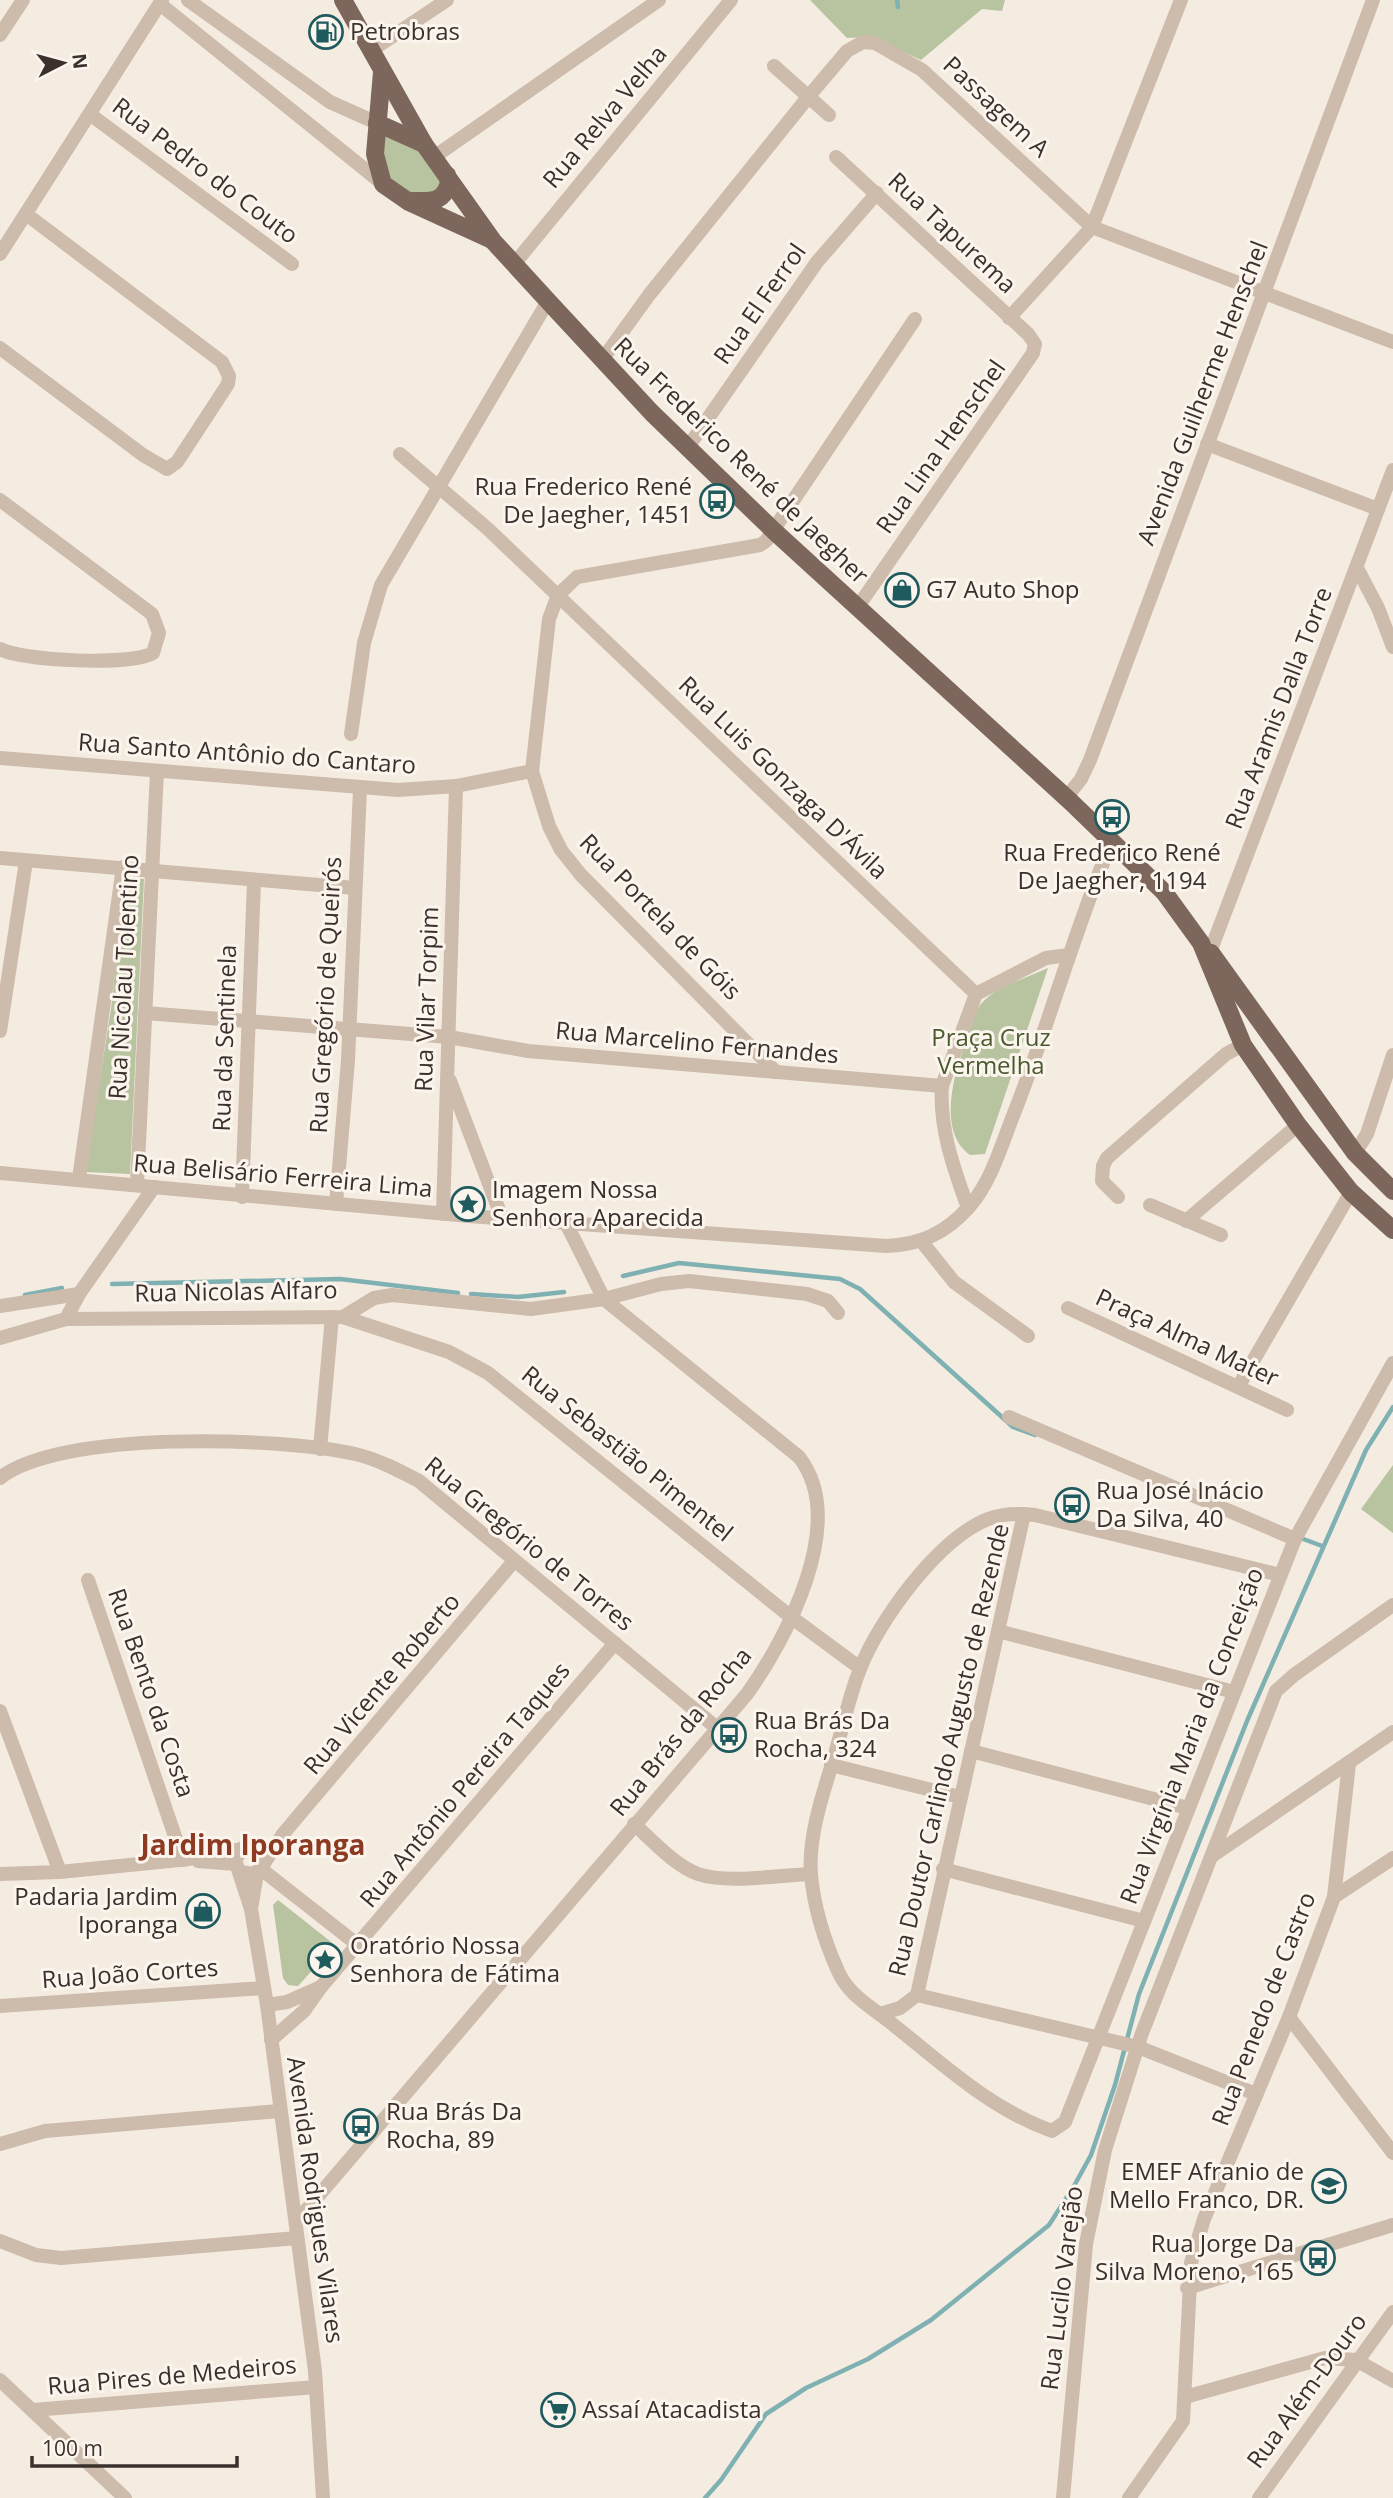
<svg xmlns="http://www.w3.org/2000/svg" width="1393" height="2498" font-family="'Open Sans',sans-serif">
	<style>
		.green { fill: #b8c4a0 }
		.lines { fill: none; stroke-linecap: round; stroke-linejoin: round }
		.stream { stroke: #7fb0b2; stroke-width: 4.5 }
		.minor { stroke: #cdbbac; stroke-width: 14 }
		.major { stroke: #7d675c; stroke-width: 18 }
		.labels { text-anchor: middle; stroke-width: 6; stroke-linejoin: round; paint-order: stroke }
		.poi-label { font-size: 24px; fill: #3b302b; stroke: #fbf5ee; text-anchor: start }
		.street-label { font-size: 24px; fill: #3b302b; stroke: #fbf5ee }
		.park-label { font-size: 24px; fill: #4a5a2e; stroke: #fbf5ee }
		.quarter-label { font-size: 28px; font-weight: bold; fill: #8c3b22; stroke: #fbf5ee }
	</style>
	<rect width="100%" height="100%" fill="#f4ebe1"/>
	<g class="green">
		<path d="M 810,0 L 1005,0 L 1002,11 L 982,9 L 921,60 L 871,37 L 847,38 Z"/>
		<path d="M 378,121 L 449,172 L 429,203 L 384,183 Z"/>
		<path d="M 125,878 L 144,879 L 130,1174 L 85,1172 L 111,1009 Z"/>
		<path d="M 1048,968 L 985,1154 L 970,1155 C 937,1132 954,1074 965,1044 C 969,1031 972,1015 981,1004 C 996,986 1027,978 1048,968 Z"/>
		<path d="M 1393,1465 L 1393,1533 L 1361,1509 Z"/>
		<path d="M 278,1900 L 335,1945 L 298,1986 L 288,1985 L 283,1978 L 273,1905 Z"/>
	</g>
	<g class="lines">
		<g class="stream">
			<path d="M 897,0 L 898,7"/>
			<path d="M 623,1276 L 679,1263 L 840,1279 L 860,1289 L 1013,1427 L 1035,1435"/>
			<path d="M 112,1284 L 340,1279 L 458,1293"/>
			<path d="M 471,1294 L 518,1297 L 564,1292"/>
			<path d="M 25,1295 L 62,1288"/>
			<path d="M 1298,1537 L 1322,1546"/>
			<path d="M 705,2498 L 721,2480 L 766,2414 L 806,2388 L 868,2359 L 931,2320 L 1049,2225 L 1074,2186 L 1091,2155 L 1115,2085 L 1139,1994 L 1247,1721 L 1366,1450 L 1393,1407"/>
		</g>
		<g class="minor">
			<path d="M 188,0 L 330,102 L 377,123"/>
			<path d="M 160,4 L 383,184"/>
			<path d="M 0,35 L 23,0"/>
			<path d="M 372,50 L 447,0"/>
			<path d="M 774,66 L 829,115"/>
			<path d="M 91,115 L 292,264"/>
			<path d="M 434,157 L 659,0"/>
			<path d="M 836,157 L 1028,334 L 1035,344 L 1033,353 L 857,608"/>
			<path d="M 0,254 L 162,0"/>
			<path d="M 515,263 L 731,0"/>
			<path d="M 1009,318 L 1092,227 L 1181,0"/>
			<path d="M 0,348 L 143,455 L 167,469 L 177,462 L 228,384 L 229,376 L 222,362 L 26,214"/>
			<path d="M 602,360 L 649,295 L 809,96 L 847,51 L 863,42 L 875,43 L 922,70 L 1092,227 L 1393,342"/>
			<path d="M 1207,444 L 1378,509"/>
			<path d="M 688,447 L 817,262 L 877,193"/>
			<path d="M 400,454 L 488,529 L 976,994"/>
			<path d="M 0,500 L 152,614 L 159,633 L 153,653 C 132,666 22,661 0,649"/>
			<path d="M 1357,568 L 1378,608 L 1393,647"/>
			<path d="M 351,734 L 364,643 L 381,585 L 548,301"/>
			<path d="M 0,758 L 398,790 L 456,786 L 532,771"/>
			<path d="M 1066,798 L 1081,779 L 1090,760 L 1373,0"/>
			<path d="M 0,858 L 355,888"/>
			<path d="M 1207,960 L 1393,470"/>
			<path d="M 145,1013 L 449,1037 L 528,1051 L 942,1086"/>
			<path d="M 0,1031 L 26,861"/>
			<path d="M 776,1072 L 581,875 L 561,850 L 549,826 L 532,771 L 549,619 L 558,595 L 577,577 L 760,545 L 766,541 L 915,319"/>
			<path d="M 450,1081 L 502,1218"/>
			<path d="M 1355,1153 L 1367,1134 L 1393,1055"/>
			<path d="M 0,1173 L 469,1216 L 886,1246 C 920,1245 946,1233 969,1207 C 990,1183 1000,1150 1011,1121 C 1048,1029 1073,933 1112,841"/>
			<path d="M 79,1179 L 123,867"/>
			<path d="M 137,1184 L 157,771"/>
			<path d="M 242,1197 L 254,881"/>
			<path d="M 1118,1197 L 1102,1181 L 1103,1166 L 1107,1158 L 1226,1054 L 1243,1045"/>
			<path d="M 336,1204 L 348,1060 L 360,789"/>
			<path d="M 1150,1205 L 1221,1235"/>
			<path d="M 968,1208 C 954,1169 939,1128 942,1086 L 976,994 L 1046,958 L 1069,955"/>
			<path d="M 443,1214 L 456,786"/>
			<path d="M 1186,1221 L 1298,1125"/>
			<path d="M 922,1242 L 954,1282 L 1028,1336"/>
			<path d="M 0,1306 L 79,1294"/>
			<path d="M 1068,1308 L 1287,1410"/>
			<path d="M 343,1317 L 449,1352 L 488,1373 L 791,1617 L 860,1668"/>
			<path d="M 66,1319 L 79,1294 L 154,1187"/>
			<path d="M 0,1338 L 66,1319 L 343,1317 L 374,1298 L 392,1295 L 531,1309 L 604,1299 L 661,1284 L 689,1281 L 807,1294 L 828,1301 L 838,1313"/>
			<path d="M 1238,1387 L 1351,1192"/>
			<path d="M 1009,1417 L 1295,1539"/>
			<path d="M 320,1449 L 332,1317"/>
			<path d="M 0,1478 C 60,1430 280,1437 355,1454 C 377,1459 398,1470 419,1481 L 718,1729"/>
			<path d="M 1280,1575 L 1035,1515 C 1018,1513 1003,1513 988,1519 C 938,1539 879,1620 860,1669 C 848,1699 842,1731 833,1761 C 822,1796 808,1838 811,1875 C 814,1906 825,1942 838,1971 C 847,1992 865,2003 882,2016 C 937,2058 985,2107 1052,2131 L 1065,2122 L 1295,1539 L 1393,1363"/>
			<path d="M 88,1580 L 183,1860"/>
			<path d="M 998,1631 L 1234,1692"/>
			<path d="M 0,1711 L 60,1872"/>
			<path d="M 971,1751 L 1188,1808"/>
			<path d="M 831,1765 L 960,1797"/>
			<path d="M 634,1824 C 653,1841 674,1865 698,1874 C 726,1884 780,1875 811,1874"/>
			<path d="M 1212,1856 L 1393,1732"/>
			<path d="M 198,1861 L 235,1864"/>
			<path d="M 263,1865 L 283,1834 L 514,1561"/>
			<path d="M 261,1869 L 358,1945"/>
			<path d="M 943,1869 L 1144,1921"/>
			<path d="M 240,1872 L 253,1874 L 261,1869 L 263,1861 L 259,1850 L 244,1847 L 235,1860 L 251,1909 L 267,2005 L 315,2371 L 323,2498"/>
			<path d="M 0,1874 L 60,1872 L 189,1859 L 241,1849"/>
			<path d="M 1334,1897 L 1393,1858"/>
			<path d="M 251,1909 L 257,1873"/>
			<path d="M 917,1995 L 1138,2047 L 1256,2094"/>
			<path d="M 267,2005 L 287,2002 L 321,1987"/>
			<path d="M 0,2006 L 264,1988"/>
			<path d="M 880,2014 L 900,2008 L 917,1995 L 1024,1514"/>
			<path d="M 1289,2017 L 1393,2153"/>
			<path d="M 271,2040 L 304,2011 L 321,1987 L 615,1643"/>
			<path d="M 0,2144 L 45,2131 L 279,2111"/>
			<path d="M 296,2222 L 747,1694 C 787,1638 849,1521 799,1457 L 604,1299 L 566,1223"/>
			<path d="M 0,2241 L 36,2255 L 61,2258 L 297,2238"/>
			<path d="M 1187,2288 L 1393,2225"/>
			<path d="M 0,2380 L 125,2498"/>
			<path d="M 1185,2397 L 1325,2358 L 1356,2360 L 1393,2381"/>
			<path d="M 33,2410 L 316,2387"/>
			<path d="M 1063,2498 L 1086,2244 L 1105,2150 L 1142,2033 L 1276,1691 L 1294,1675 L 1393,1605"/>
			<path d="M 1129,2498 L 1183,2421 L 1191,2263 L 1204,2219 L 1289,2017 L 1334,1897 L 1349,1764"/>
			<path d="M 1259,2498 L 1393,2312"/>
		</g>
		<g class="major">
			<path d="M 343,0 L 424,144 L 493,241 L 548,301 L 652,413 L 774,531 L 1071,802 L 1164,892 L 1201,943 L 1243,1045 L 1298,1125 L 1351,1192 L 1393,1230"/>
			<path d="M 382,72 L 375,154 L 383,184 L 409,202 L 490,239"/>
			<path d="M 377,123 L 424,144"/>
			<path d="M 412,201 C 430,201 443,204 449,183 L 447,175"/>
			<path d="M 1211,953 L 1355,1153 L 1393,1191"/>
		</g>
	</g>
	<defs>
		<g id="fuel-ring" transform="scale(1.75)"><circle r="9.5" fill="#fbf5ee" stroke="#1f5a5e" stroke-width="1.5"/><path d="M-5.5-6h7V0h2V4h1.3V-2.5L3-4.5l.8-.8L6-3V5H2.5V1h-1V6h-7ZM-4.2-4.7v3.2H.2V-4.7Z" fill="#1f5a5e"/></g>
		<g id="bus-ring" transform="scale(1.75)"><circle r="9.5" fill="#fbf5ee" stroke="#1f5a5e" stroke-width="1.5"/><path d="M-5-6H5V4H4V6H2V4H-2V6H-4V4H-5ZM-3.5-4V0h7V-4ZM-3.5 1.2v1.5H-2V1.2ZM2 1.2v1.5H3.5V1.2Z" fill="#1f5a5e"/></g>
		<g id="shop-ring" transform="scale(1.75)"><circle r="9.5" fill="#fbf5ee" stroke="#1f5a5e" stroke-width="1.5"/><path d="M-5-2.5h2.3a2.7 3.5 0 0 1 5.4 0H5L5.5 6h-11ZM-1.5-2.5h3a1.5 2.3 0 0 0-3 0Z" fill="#1f5a5e"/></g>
		<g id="sight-ring" transform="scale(1.75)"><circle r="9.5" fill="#fbf5ee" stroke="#1f5a5e" stroke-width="1.5"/><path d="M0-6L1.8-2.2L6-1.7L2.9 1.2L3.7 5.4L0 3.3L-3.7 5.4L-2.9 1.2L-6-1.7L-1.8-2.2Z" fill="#1f5a5e"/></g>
		<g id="school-ring" transform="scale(1.75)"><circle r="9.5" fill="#fbf5ee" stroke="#1f5a5e" stroke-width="1.5"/><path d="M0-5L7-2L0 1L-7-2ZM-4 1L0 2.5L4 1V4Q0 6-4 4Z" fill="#1f5a5e"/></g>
		<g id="supermarket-ring" transform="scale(1.75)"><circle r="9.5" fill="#fbf5ee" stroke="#1f5a5e" stroke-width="1.5"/><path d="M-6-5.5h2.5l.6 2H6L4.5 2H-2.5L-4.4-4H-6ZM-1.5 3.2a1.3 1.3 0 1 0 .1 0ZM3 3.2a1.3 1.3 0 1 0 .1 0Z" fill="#1f5a5e"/></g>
	</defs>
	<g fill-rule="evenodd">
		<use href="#fuel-ring" x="326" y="32"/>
		<use href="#bus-ring" x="717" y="501"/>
		<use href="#shop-ring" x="902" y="590"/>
		<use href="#bus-ring" x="1112" y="817"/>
		<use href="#sight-ring" x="468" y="1204"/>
		<use href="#bus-ring" x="1072" y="1505"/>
		<use href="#bus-ring" x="729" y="1735"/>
		<use href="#shop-ring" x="203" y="1911"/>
		<use href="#sight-ring" x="325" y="1960"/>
		<use href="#bus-ring" x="361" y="2126"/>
		<use href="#school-ring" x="1329" y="2186"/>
		<use href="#bus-ring" x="1318" y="2258"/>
		<use href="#supermarket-ring" x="558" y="2410"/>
	</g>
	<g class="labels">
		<g class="poi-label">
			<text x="350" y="40">Petrobras</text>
			<text x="692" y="495" text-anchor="end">Rua Frederico René<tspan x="692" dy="28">De Jaegher, 1451</tspan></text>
			<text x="926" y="598">G7 Auto Shop</text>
			<text x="1112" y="861" text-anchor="middle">Rua Frederico René<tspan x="1112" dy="28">De Jaegher, 1194</tspan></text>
			<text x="492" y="1198">Imagem Nossa<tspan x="492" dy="28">Senhora Aparecida</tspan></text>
			<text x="1096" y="1499">Rua José Inácio<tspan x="1096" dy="28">Da Silva, 40</tspan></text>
			<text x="754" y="1729">Rua Brás Da<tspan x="754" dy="28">Rocha, 324</tspan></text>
			<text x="178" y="1905" text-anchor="end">Padaria Jardim<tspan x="178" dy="28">Iporanga</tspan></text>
			<text x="350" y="1954">Oratório Nossa<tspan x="350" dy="28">Senhora de Fátima</tspan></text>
			<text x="386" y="2120">Rua Brás Da<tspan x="386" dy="28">Rocha, 89</tspan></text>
			<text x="1304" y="2180" text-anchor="end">EMEF Afranio de<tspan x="1304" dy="28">Mello Franco, DR.</tspan></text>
			<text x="1294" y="2252" text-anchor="end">Rua Jorge Da<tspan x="1294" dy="28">Silva Moreno, 165</tspan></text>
			<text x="582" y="2418">Assaí Atacadista</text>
		</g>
		<g class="street-label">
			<text transform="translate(996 107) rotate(43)" y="8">Passagem A</text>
			<text transform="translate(605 117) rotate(-50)" y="8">Rua Relva Velha</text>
			<text transform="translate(205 171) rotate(37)" y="8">Rua Pedro do Couto</text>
			<text transform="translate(952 233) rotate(43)" y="8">Rua Tapurema</text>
			<text transform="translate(760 304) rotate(-55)" y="8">Rua El Ferrol</text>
			<text transform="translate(1203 393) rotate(-69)" y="8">Avenida Guilherme Henschel</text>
			<text transform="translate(941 447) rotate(-55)" y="8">Rua Lina Henschel</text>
			<text transform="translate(741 461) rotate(44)" y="8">Rua Frederico René de Jaegher</text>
			<text transform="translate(1279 708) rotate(-69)" y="8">Rua Aramis Dalla Torre</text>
			<text transform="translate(247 754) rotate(4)" y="8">Rua Santo Antônio do Cantaro</text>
			<text transform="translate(783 778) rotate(44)" y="8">Rua Luis Gonzaga D'Ávila</text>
			<text transform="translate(660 917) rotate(46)" y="8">Rua Portela de Góis</text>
			<text transform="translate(124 977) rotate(-87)" y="8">Rua Nicolau Tolentino</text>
			<text transform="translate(326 995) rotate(-87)" y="8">Rua Gregório de Queirós</text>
			<text transform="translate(427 999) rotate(-88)" y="8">Rua Vilar Torpim</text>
			<text transform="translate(225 1038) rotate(-88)" y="8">Rua da Sentinela</text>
			<text transform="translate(697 1043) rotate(5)" y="8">Rua Marcelino Fernandes</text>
			<text transform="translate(283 1176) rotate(5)" y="8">Rua Belisário Ferreira Lima</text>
			<text transform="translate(236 1292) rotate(-1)" y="8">Rua Nicolas Alfaro</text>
			<text transform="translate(1187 1338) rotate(25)" y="8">Praça Alma Mater</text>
			<text transform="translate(627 1454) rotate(39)" y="8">Rua Sebastião Pimentel</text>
			<text transform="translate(529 1544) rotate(39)" y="8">Rua Gregório de Torres</text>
			<text transform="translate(382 1684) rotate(-50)" y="8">Rua Vicente Roberto</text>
			<text transform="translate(151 1693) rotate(71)" y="8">Rua Bento da Costa</text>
			<text transform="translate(681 1732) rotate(-51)" y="8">Rua Brás da Rocha</text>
			<text transform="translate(1192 1736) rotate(-69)" y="8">Rua Virgínia Maria da Conceição</text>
			<text transform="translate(949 1750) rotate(-77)" y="8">Rua Doutor Carlindo Augusto de Rezende</text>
			<text transform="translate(465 1785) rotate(-50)" y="8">Rua Antônio Pereira Taques</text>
			<text transform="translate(130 1974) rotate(-4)" y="8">Rua João Cortes</text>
			<text transform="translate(1264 2009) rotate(-69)" y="8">Rua Penedo de Castro</text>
			<text transform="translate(315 2200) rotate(82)" y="8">Avenida Rodrigues Vilares</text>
			<text transform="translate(1062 2288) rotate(-83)" y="8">Rua Lucilo Varejão</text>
			<text transform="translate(172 2376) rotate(-5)" y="8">Rua Pires de Medeiros</text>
			<text transform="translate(1307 2391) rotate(-54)" y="8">Rua Além-Douro</text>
		</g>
		<g class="park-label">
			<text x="991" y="1046">Praça Cruz<tspan x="991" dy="28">Vermelha</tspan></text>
		</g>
		<g class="quarter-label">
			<text x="253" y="1855">Jardim Iporanga</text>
		</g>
	</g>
	<g transform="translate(63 63) rotate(84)" stroke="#fbf5ee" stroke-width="5" paint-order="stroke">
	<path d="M0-5L12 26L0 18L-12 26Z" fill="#3b302b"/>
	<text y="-10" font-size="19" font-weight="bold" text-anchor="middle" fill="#3b302b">N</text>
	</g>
	<path d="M32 2456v10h205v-10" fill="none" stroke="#3b302b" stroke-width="3.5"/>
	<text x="42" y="2456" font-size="21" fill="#3b302b" stroke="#fbf5ee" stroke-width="5" paint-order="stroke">100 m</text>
</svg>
